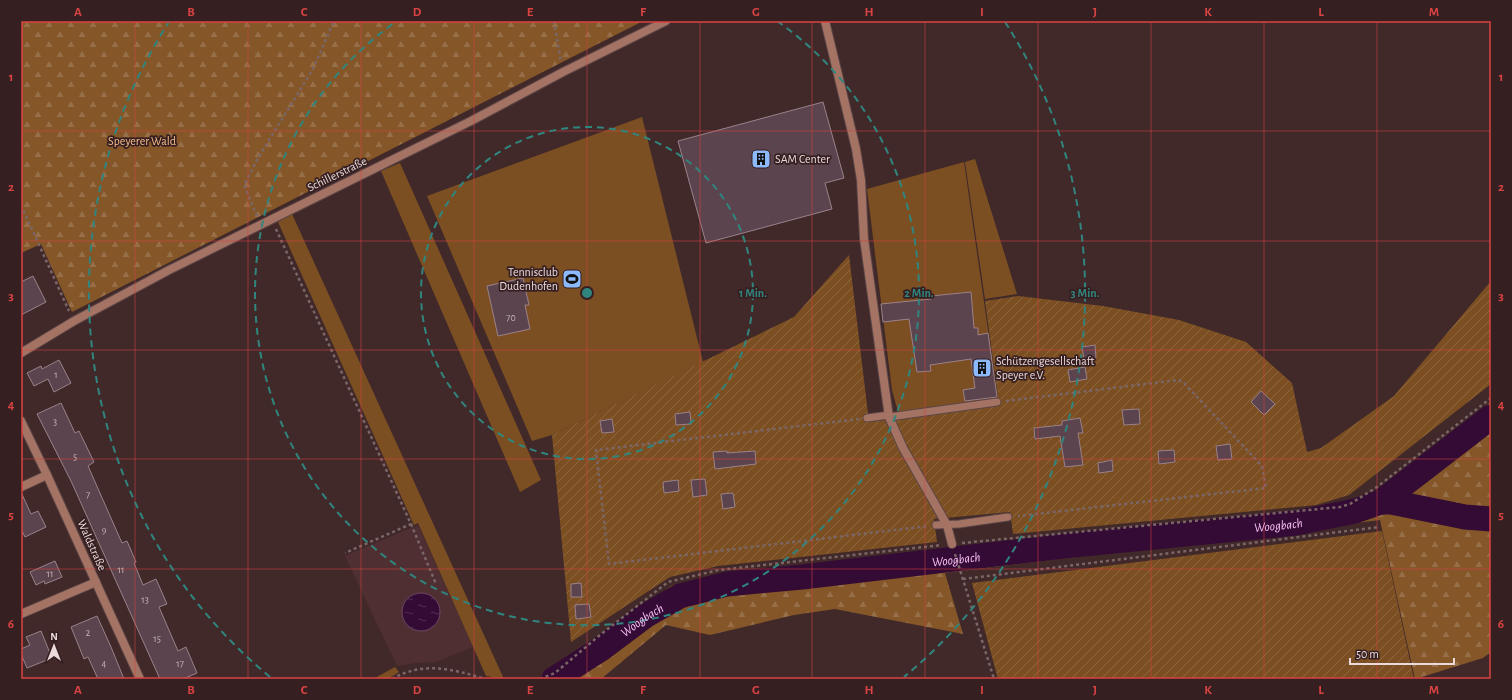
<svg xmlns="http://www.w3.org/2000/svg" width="1512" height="700" font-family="'Alegreya Sans',sans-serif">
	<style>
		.built { fill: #4f2f32 }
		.grass { fill: #7c4f22 }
		.forest { fill: url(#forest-firs) }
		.garden { fill: url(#garden-furrows) }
		.water { fill: url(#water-ripples); stroke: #6b4966 }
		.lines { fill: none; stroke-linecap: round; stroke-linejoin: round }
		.river { stroke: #340b34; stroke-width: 25 }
		.building { fill: #5b444d; stroke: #9b818b }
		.service-casing { stroke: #5c4546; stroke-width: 9 }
		.minor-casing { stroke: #5c4546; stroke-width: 10 }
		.path { stroke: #7b6667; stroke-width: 2.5; stroke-dasharray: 3 3; stroke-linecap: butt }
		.service { stroke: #a47363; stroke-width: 7 }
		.minor { stroke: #a47363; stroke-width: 8 }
		.grid { fill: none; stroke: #d94343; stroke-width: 1; stroke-opacity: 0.55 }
		.ring { fill: none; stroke: #30857e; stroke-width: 2; stroke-dasharray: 7 5 }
		.labels { text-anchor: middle; stroke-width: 3.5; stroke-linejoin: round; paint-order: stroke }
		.number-label { font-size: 10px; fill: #c6b4b8 }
		.park-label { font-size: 12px; fill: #f7be8b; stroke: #361f21 }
		.poi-label { font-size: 12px; fill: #eadadb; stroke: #361f21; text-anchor: start }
		.street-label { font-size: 12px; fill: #eadadb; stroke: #361f21 }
		.water-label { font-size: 13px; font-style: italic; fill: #f9c0f5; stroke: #361f21 }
		.centre { fill: #30857e; stroke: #361f21; stroke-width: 2 }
		.ring-label { font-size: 12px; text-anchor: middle; font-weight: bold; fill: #30857e; stroke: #361f21; stroke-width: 3.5; stroke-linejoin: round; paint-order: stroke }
		.neatline { fill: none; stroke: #d94343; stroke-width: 1.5 }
		.grid-label { font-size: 13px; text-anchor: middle; font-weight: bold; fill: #d94343 }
	</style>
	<defs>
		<pattern id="forest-firs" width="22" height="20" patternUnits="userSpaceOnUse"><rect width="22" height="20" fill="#855628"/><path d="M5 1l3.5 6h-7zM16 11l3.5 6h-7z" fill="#966e47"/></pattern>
		<pattern id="garden-furrows" width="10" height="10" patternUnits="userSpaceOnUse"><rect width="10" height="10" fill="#7c4f22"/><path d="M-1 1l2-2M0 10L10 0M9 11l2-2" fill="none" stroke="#8f6842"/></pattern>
		<pattern id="water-ripples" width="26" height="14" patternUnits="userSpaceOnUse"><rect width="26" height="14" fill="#340b34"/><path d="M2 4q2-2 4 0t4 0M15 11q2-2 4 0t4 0" fill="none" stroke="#522e51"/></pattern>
	</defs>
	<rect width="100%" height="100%" fill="#41292a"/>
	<path class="built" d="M 418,525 L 473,647 L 436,662 L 416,663 L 397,666 L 345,556 Z"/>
	<g class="grass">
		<path d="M 642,117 L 703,362 L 552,435 L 532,441 L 427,196 Z"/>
		<path d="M 975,159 L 1017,294 L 985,299 L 965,162 Z"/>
		<path d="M 964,162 L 998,400 L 898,412 L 892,390 L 867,189 Z"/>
		<path d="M 400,163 L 541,480 L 520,492 L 381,171 Z"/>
		<path d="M 292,214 L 504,679 L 486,676 L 418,523 L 414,525 L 278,222 Z"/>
		<path d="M 395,667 L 399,672 L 388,679 L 373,679 Z"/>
	</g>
	<g class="forest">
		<path d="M 21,21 L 643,21 L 72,312 L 41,244 L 21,253 Z"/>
		<path d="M 1491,402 L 1491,652 L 1483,658 L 1415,679 L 1380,520 L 945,573 L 963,634 L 835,609 L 794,615 L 710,635 L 666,625 L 601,679 L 550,679 L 569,668 L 671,586 L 725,573 L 773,569 L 960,547 L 1347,510 L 1376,491 Z"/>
	</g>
	<g class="garden">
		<path d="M 849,255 L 869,422 L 999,404 L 985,301 L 1018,296 L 1103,306 L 1179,320 L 1246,342 L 1292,383 L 1307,452 L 1321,448 L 1394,396 L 1491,281 L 1491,384 L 1349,495 L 1316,505 L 1013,534 L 1010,512 L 934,519 L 937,542 L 718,566 L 670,577 L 571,642 L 552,435 L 794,317 Z"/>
		<path d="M 1382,531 L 1414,679 L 998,679 L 972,583 Z"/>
	</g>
	<circle class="water" cx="421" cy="612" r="19"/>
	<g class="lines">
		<g class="river">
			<path d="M 1381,502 L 1491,417"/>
			<path id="s1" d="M 554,679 L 601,649 L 645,616 L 680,596 L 727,584 L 802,577 L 1073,545 L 1296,523 L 1355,511 L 1381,502 L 1391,502 L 1465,517 L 1491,519"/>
		</g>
	</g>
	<g class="building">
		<path d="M 823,102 L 844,178 L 825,183 L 832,209 L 706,243 L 678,141 Z"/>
		<path d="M 33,276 L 46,302 L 21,315 L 21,282 Z"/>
		<path d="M 523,278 L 529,305 L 525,305 L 530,329 L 498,336 L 487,286 Z"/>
		<path d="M 971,292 L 974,328 L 978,328 L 978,335 L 988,333 L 997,397 L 965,401 L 963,390 L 975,388 L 971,359 L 930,365 L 931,371 L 917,372 L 909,319 L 883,322 L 881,304 L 931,299 L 931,296 Z"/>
		<path d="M 1095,345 L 1096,358 L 1084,359 L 1082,347 Z"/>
		<path d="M 59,360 L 71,383 L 54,392 L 48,379 L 34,386 L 27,373 L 41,366 L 42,369 Z"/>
		<path d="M 1085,367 L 1087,379 L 1070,382 L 1068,370 Z"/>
		<path d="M 1261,391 L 1275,404 L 1264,415 L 1251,402 Z"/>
		<path d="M 61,403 L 75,433 L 79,431 L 94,462 L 88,466 L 122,543 L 127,541 L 136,562 L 134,563 L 143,585 L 156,579 L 167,604 L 159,607 L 178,651 L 186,647 L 197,673 L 183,679 L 160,679 L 71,481 L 37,414 Z"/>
		<path d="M 1139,409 L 1140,424 L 1124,425 L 1122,410 Z"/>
		<path d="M 690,412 L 691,424 L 676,425 L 675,414 Z"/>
		<path d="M 1080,418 L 1083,433 L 1078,433 L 1083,465 L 1065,467 L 1060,436 L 1035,439 L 1034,428 L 1062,425 L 1062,421 Z"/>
		<path d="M 612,419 L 614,432 L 602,433 L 600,421 Z"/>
		<path d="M 1230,444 L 1232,459 L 1218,460 L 1216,446 Z"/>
		<path d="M 1174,450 L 1175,462 L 1159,464 L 1158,451 Z"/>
		<path d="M 727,451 L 727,453 L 755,451 L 756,464 L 715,469 L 713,452 Z"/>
		<path d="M 1112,460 L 1113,471 L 1099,473 L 1098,463 Z"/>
		<path d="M 705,479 L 707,495 L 693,497 L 691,480 Z"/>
		<path d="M 678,480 L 679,491 L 664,493 L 663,482 Z"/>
		<path d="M 21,492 L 31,514 L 38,511 L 46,527 L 25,537 L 21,529 Z"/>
		<path d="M 733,493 L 735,507 L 723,509 L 721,494 Z"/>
		<path d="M 55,561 L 62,577 L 45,584 L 44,581 L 36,585 L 30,572 Z"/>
		<path d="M 581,583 L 582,597 L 571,597 L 571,584 Z"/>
		<path d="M 589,604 L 591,617 L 576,619 L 575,605 Z"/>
		<path d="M 97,616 L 111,647 L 124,679 L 98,679 L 88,657 L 84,659 L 71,627 Z"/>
		<path d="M 41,631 L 52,658 L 27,668 L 21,654 L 21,649 L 30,645 L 26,637 Z"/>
	</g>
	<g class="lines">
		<g class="service-casing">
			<g id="service">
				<path d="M 889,417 L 997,402"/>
				<path d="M 867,418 L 889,415"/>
				<path d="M 936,525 L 959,524 L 1008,517"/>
			</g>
		</g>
		<g class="minor-casing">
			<g id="minor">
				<path d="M 825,21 L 856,149 L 861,180 L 864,239 L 889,417 L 903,448 L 947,525 L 952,544"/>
				<path d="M 21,353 L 74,321 L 169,270 L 471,121 L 563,72 L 666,21"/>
				<path d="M 21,421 L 47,475 L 140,679"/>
				<path d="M 21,487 L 47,475"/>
				<path d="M 21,614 L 96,582"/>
			</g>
		</g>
		<g class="path">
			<path d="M 554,21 L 561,62"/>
			<path d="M 21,205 L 69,311"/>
			<path d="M 257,216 L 244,185 L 258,158 L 313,69 L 334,21"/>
			<path d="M 276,229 L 411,524 L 345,553"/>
			<path d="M 1006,401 L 1178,380 L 1183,382 L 1262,466 L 1266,488 L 1018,516"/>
			<path d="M 859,419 L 596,450 L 609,564 L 928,526"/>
			<path d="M 411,524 L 436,584"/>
			<path d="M 962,543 L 1340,507 L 1350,504 L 1377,487 L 1491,398"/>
			<path d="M 955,554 L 994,679"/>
			<path d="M 963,579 L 1379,527"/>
			<path d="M 392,679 C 423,661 453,669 485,679"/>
			<path d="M 540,679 L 555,673 L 600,635 L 668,582 L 719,570 L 942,545"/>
		</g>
		<use href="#service" class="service"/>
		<use href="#minor" class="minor"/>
	</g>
	<path class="grid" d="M 135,21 L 135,679M 248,21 L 248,679M 361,21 L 361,679M 474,21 L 474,679M 587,21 L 587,679M 700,21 L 700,679M 812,21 L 812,679M 925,21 L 925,679M 1038,21 L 1038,679M 1151,21 L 1151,679M 1264,21 L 1264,679M 1377,21 L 1377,679M 21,131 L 1491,131M 21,241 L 1491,241M 21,350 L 1491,350M 21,459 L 1491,459M 21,569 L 1491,569"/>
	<g class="ring">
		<circle cx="587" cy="293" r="166"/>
		<path d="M777 21A332 332 0 1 1 397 21"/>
		<path d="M270 677A498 498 0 0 1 169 22M1005 22A498 498 0 0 1 904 677"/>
	</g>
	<defs>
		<g id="building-square" transform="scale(1)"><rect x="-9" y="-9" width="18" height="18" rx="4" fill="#8cb9fc" stroke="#361f21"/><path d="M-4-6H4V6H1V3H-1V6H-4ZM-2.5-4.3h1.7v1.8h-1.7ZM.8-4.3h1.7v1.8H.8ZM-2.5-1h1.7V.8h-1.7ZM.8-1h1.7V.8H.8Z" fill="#111"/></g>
		<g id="stadium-square" transform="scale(1)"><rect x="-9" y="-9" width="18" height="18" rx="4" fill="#8cb9fc" stroke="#361f21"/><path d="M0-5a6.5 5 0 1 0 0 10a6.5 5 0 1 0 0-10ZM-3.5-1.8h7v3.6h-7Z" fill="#111"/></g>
	</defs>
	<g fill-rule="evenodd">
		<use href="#building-square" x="761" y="159"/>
		<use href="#stadium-square" x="572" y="279"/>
		<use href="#building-square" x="982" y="368"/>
	</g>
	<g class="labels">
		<g class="number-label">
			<text x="511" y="321">70</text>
			<text x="56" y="378">1</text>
			<text x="55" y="425">3</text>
			<text x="75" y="460">5</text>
			<text x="88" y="498">7</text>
			<text x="104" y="533">9</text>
			<text x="121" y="573">11</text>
			<text x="50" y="577">11</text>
			<text x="145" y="603">13</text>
			<text x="88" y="636">2</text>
			<text x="157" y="642">15</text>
			<text x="104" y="667">4</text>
			<text x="180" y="667">17</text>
		</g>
		<g class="park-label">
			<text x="142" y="145">Speyerer Wald</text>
		</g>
		<g class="poi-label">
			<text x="775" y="163">SAM Center</text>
			<text x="558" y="276" text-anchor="end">Tennisclub<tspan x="558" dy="14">Dudenhofen</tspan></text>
			<text x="996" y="365">Schützengesellschaft<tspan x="996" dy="14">Speyer e.V.</tspan></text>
		</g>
		<g class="street-label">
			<text transform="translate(337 174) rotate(-26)" y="4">Schillerstraße</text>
			<text transform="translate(92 545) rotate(66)" y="4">Waldstraße</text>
		</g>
		<g class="water-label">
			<text dy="5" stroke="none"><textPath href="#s1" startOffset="754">Woogbach</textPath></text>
			<text dy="5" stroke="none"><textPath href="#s1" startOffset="430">Woogbach</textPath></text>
			<text dy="5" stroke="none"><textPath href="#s1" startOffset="106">Woogbach</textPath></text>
		</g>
	</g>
	<circle cx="587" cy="293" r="6" class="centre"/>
	<g class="ring-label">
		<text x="753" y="297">1 Min.</text>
		<text x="919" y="297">2 Min.</text>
		<text x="1085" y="297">3 Min.</text>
	</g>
	<rect width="1512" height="700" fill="none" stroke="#361f21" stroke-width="44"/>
	<g transform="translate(54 646)" stroke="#361f21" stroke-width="3" paint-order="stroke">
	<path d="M0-3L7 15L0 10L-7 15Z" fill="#eadadb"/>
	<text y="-6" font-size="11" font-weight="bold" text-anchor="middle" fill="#eadadb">N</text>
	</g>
	<path d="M1350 658v6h104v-6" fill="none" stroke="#eadadb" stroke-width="2"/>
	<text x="1356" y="658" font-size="12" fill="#eadadb" stroke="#361f21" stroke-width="3" paint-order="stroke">50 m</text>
	<rect x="22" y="22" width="1468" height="656" class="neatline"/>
	<g class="grid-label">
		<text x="78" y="16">A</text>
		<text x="191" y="16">B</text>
		<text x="304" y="16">C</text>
		<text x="417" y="16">D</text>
		<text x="530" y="16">E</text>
		<text x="643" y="16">F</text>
		<text x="756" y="16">G</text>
		<text x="869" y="16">H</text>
		<text x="982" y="16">I</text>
		<text x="1095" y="16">J</text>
		<text x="1208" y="16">K</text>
		<text x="1321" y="16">L</text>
		<text x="1434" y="16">M</text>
		<text x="11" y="81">1</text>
		<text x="1501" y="81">1</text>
		<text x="11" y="191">2</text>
		<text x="1501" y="191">2</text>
		<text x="11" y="300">3</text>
		<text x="1501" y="300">3</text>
		<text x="11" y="409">4</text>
		<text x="1501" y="409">4</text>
		<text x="11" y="519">5</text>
		<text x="1501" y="519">5</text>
		<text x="11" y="628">6</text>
		<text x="1501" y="628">6</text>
		<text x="78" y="694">A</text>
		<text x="191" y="694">B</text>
		<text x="304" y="694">C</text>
		<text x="417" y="694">D</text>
		<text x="530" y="694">E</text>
		<text x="643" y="694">F</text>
		<text x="756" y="694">G</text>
		<text x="869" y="694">H</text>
		<text x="982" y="694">I</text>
		<text x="1095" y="694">J</text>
		<text x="1208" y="694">K</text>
		<text x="1321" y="694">L</text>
		<text x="1434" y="694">M</text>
	</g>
</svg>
